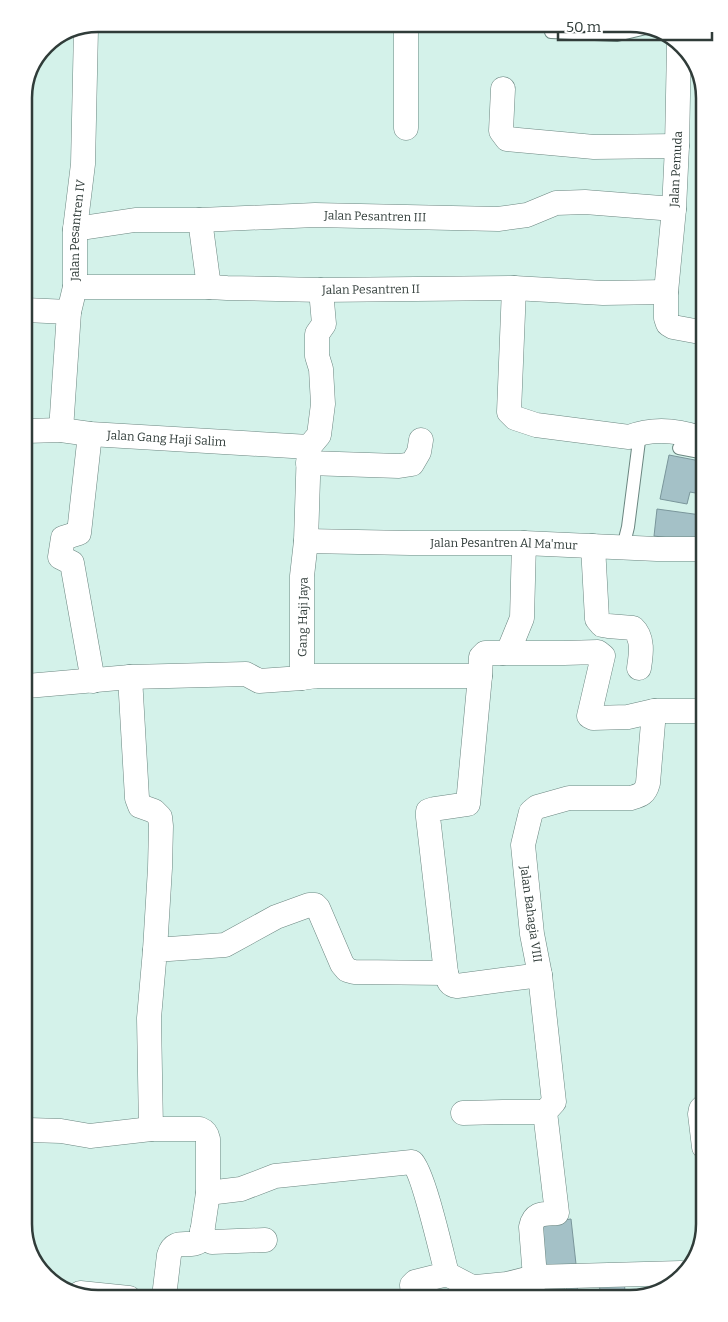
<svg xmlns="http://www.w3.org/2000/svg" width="728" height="1322" font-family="Bitter,serif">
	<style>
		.building { fill: #a4c1c7; stroke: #7a969b }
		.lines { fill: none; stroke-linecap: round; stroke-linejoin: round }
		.service-casing { stroke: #6b8680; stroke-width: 14 }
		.minor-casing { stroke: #6b8680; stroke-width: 25 }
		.service { stroke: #fff; stroke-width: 12 }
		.minor { stroke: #fff; stroke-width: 24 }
		.labels { text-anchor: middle; stroke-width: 5; stroke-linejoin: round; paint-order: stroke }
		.street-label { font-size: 12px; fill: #303c39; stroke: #fff }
		.rim { fill: none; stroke: #303c39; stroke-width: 2.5 }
	</style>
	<rect width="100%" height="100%" fill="#d4f2ea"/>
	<g class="building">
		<path d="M 669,455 L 700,461 L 701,494 L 690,492 L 687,504 L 660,499 Z"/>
		<path d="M 657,509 L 701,515 L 701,542 L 654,536 Z"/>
		<path d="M 571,1219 L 576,1264 L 541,1268 L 536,1223 Z"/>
		<path d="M 624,1275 L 625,1293 L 600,1293 L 599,1277 Z"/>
		<path d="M 538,1279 L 565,1281 L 564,1293 L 537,1294 Z"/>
		<path d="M 567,1280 L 578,1281 L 577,1293 L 566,1293 Z"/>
		<path d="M 671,1282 L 658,1292 L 657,1283 Z"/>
		<path d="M 655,1290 L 655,1292 L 628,1293 L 628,1292 Z"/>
	</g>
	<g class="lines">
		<g class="service-casing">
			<g id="service">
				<path d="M 551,32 L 617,35 L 646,28"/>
				<path d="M 679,448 L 700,452"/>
				<path d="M 623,547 L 628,527 L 640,433"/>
			</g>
		</g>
		<g class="minor-casing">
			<g id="minor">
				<path d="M 679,45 L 677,146 L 674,209 L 666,292 L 666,318 L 668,324 L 673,327 L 700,332"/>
				<path d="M 503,89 L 501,131 L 507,139 L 594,147 L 677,146"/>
				<path d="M 406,128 L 406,24"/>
				<path d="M 200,220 L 209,287"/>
				<path id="s1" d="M 75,229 L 135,220 L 200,220 L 315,215 L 498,219 L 527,215 L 556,203 L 585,202 L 674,209"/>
				<path id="s2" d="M 75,287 L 209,287 L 227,288 L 321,290 L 514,288 L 603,293 L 666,292"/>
				<path d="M 514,288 L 509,412 L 515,418 L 536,425 L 629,437 C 652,428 677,430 700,438"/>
				<path d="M 321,290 L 324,324 L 317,334 L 317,356 L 321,369 L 323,404 L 319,435 L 309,447 L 306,541 L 302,576 L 302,678 L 316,676 L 480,676 L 481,657 L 485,653 L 503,653 L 508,650 L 511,645 L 522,618 L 524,543"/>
				<path d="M 25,310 L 69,312"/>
				<path id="s3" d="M 61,430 L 69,312 L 75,287 L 75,229 L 83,164 L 86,29"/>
				<path id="s4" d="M 26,431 L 61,430 L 90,434 L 309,447"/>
				<path d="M 90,434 L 79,533 L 63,538 L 60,557 L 72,563 L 93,681"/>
				<path d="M 308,463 L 399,466 L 412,464 L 419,452 L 421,440"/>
				<path id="s5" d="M 306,541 L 410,543 L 524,543 L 657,549 L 701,549"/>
				<path d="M 593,546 L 597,619 L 602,625 L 608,626 L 633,628 C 644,638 641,655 639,668"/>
				<path d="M 503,653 L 564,653 L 598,652 L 603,656 L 589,716 L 593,718 L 628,717 L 654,711 L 702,711"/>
				<path d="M 480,676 L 468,804 L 434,809 L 428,811 L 428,817 L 446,973 C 448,980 449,985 457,986 L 540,975"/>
				<path d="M 130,677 L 137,798 L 140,806 L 154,811 L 160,817 L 161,826 L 160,868 L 155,950"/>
				<path d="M 27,686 L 130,677 L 246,674 L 259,681 L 302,678"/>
				<path d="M 704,1106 L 701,1109 L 700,1114 L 704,1147"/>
				<path d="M 463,1113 L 503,1112 L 545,1112"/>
				<path d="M 151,1129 L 149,1018 L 155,950 L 225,945 L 276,917 L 309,905 L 315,905 L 318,908 L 342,964 L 347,970 L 354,972 L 446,973"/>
				<path d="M 29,1130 L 61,1131 L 90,1136 L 151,1129 L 200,1129 C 205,1131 207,1134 208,1139 L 208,1193 L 201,1240 C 190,1250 175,1236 169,1255 L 164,1297"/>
				<path d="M 208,1193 L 241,1189 L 275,1176 L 412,1162 C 423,1171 442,1255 447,1274 L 415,1282 L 412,1285 L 413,1295"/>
				<path d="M 202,1231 L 206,1239 L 212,1242 L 265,1240"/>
				<path d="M 447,1274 L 470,1286 L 476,1287 L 507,1284 L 535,1277 L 681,1273"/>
				<path d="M 80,1293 L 129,1298"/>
				<path d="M 531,1294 L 535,1277 L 531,1227 C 534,1212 544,1214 557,1213 L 545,1112 L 554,1102 L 540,975 L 532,934 L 523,845 L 528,824 L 531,812 L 537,807 L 569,798 L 631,798 C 641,795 645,794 648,783 L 654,711"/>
			</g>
		</g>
		<use href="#service" class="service"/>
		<use href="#minor" class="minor"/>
	</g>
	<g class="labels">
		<g class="street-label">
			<text transform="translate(676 169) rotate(-87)" y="4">Jalan Pemuda</text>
			<text dy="4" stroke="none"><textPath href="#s1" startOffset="301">Jalan Pesantren III</textPath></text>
			<text dy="4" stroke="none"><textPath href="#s3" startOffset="201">Jalan Pesantren IV</textPath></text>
			<text dy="4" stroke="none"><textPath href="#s2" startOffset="296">Jalan Pesantren II</textPath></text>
			<text dy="4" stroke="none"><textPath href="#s4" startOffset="141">Jalan Gang Haji Salim</textPath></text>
			<text dy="4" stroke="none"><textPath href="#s5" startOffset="198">Jalan Pesantren Al Ma'mur</textPath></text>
			<text transform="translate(303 617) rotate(-89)" y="4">Gang Haji Jaya</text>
			<text transform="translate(531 914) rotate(82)" y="4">Jalan Bahagia VIII</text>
		</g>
	</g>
	<path d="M0 0H728V1322H0ZM98 32H630A66 66 0 0 1 696 98V1224A66 66 0 0 1 630 1290H98A66 66 0 0 1 32 1224V98A66 66 0 0 1 98 32Z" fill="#fff" fill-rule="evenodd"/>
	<path class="rim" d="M98 32H630A66 66 0 0 1 696 98V1224A66 66 0 0 1 630 1290H98A66 66 0 0 1 32 1224V98A66 66 0 0 1 98 32Z"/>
	<path d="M558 32v8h154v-8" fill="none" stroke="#303c39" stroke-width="2.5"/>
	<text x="566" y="32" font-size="15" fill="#303c39" stroke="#ffffff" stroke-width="4" paint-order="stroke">50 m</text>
</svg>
